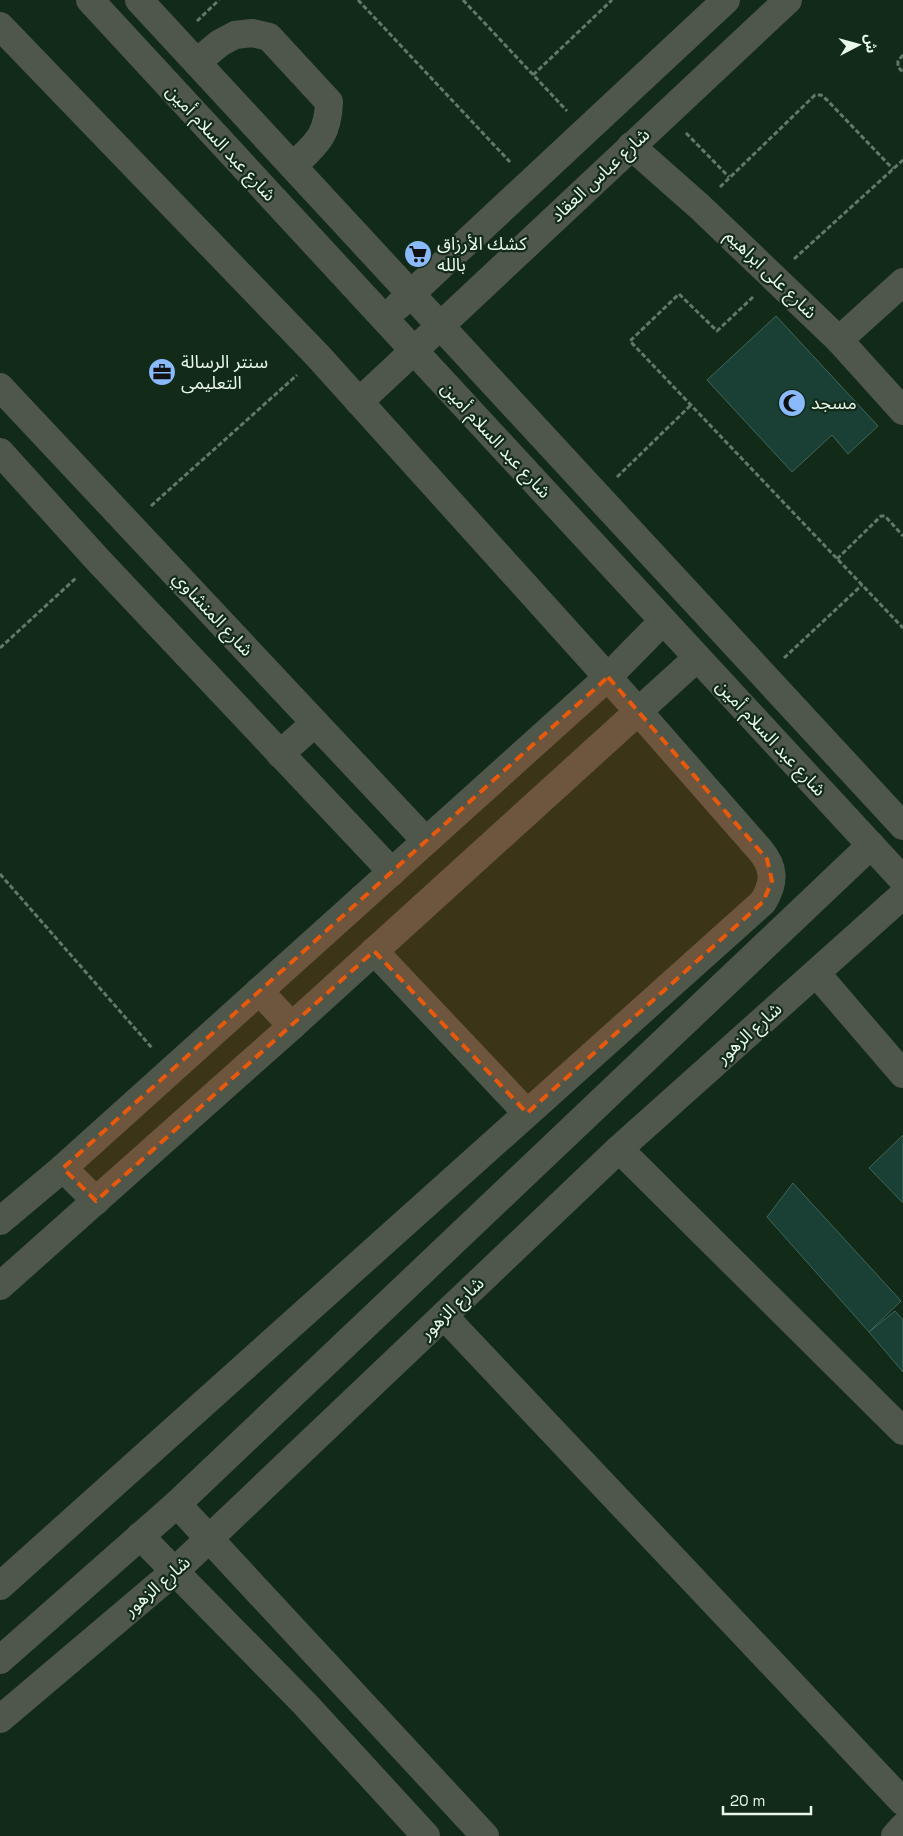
<svg xmlns="http://www.w3.org/2000/svg" width="903" height="1836" font-family="'Space Grotesk','Noto Sans Arabic',sans-serif">
	<style>
		.building { fill: #1a3f34; stroke: #41665a }
		.lines { fill: none; stroke-linecap: round; stroke-linejoin: round }
		.path { stroke: #637968; stroke-width: 3; stroke-dasharray: 5 2.5; stroke-linecap: butt }
		.minor { stroke: #4f564a; stroke-width: 28 }
		.marked { fill: #e8590c; fill-opacity: 0.2; stroke: #e8590c; stroke-width: 4; stroke-dasharray: 10 6; stroke-linejoin: round }
		.labels { text-anchor: middle; stroke-width: 4.5; stroke-linejoin: round; paint-order: stroke }
		.street-label { font-size: 18px; fill: #e9f8eb; stroke: #122b19 }
		.poi-label { font-size: 18px; fill: #e9f8eb; stroke: #122b19; text-anchor: start }
	</style>
	<rect width="100%" height="100%" fill="#122b19"/>
	<g class="building">
		<path d="M 776,316 L 878,426 L 848,454 L 832,435 L 792,472 L 707,380 Z"/>
		<path d="M 903,1135 L 903,1203 L 869,1168 Z"/>
		<path d="M 793,1183 L 901,1301 L 869,1332 L 767,1217 Z"/>
		<path d="M 895,1311 L 903,1320 L 903,1372 L 869,1332 Z"/>
	</g>
	<g class="lines">
		<g class="path">
			<path d="M 358,0 L 510,162"/>
			<path d="M 463,0 L 567,111"/>
			<path d="M 197,21 L 219,0"/>
			<path d="M 903,55 L 898,61 L 898,67 L 903,72"/>
			<path d="M 533,75 L 612,0"/>
			<path d="M 686,133 L 729,177"/>
			<path d="M 720,187 L 815,95 L 821,95 L 827,100 L 893,169"/>
			<path d="M 794,259 L 903,160"/>
			<path d="M 753,297 L 717,331 L 679,294 L 630,341 L 903,628"/>
			<path d="M 617,477 L 692,404"/>
			<path d="M 151,506 L 297,375"/>
			<path d="M 837,559 L 881,516 L 885,516 L 903,536"/>
			<path d="M 0,648 L 76,578"/>
			<path d="M 784,658 L 862,585"/>
			<path d="M 0,874 L 153,1049"/>
		</g>
		<g class="minor">
			<path d="M 90,0 L 903,880"/>
			<path d="M 139,0 L 903,826"/>
			<path d="M 0,26 L 318,356 L 639,712 L 760,850 C 775,868 775,882 763,902 L 0,1586"/>
			<path d="M 197,62 L 220,43 L 235,35 L 252,33 L 269,37 L 329,102 C 328,136 316,144 293,166"/>
			<path d="M 631,146 L 700,207 L 839,340 L 903,411"/>
			<path d="M 398,306 L 726,0"/>
			<path d="M 839,340 L 903,282"/>
			<path d="M 0,387 L 426,841"/>
			<path d="M 359,402 L 788,0"/>
			<path d="M 0,452 L 97,559 L 392,872"/>
			<path d="M 280,754 L 315,723"/>
			<path d="M 374,951 L 527,1113"/>
			<path d="M 816,973 L 903,1074"/>
			<path d="M 259,991 L 292,1026"/>
			<path d="M 619,1149 L 903,1431"/>
			<path d="M 63,1168 L 96,1201"/>
			<path d="M 0,1221 L 63,1168 L 608,677 L 663,621"/>
			<path d="M 0,1286 L 292,1026 L 697,658"/>
			<path d="M 444,1316 L 903,1802"/>
			<path d="M 177,1504 L 485,1836"/>
			<path d="M 140,1536 L 305,1704 L 426,1836"/>
			<path d="M 0,1660 L 177,1504 L 871,845"/>
			<path d="M 0,1719 L 175,1571 L 619,1149 L 903,895"/>
			<path d="M 895,1836 L 903,1827"/>
		</g>
	</g>
	<path class="marked" d="M 608,677 L 767,859 L 772,881 L 763,902 L 527,1113 L 374,951 L 96,1201 L 63,1168 Z"/>
	<defs>
		<g id="supermarket-disc" transform="scale(1.4375)"><circle r="9.5" fill="#8abafc" stroke="#122b19"/><path d="M-6-5.5h2.5l.6 2H6L4.5 2H-2.5L-4.4-4H-6ZM-1.5 3.2a1.3 1.3 0 1 0 .1 0ZM3 3.2a1.3 1.3 0 1 0 .1 0Z" fill="#111"/></g>
		<g id="office-disc" transform="scale(1.4375)"><circle r="9.5" fill="#8abafc" stroke="#122b19"/><path d="M-6-3h4V-5.5h4V-3h4V5H-6ZM-1-4.5V-3h2v-1.5ZM-6 0V1H6V0Z" fill="#111"/></g>
		<g id="mosque-disc" transform="scale(1.4375)"><circle r="9.5" fill="#8abafc" stroke="#122b19"/><path d="M3.5-4.9A6 6 0 1 0 3.5 4.9A5 5 0 1 1 3.5-4.9Z" fill="#111"/></g>
	</defs>
	<g fill-rule="evenodd">
		<use href="#supermarket-disc" x="418" y="254"/>
		<use href="#office-disc" x="162" y="372"/>
		<use href="#mosque-disc" x="792" y="403"/>
	</g>
	<g class="labels">
		<g class="street-label">
			<text transform="translate(221 143) rotate(47)" y="6">شارع عبد السلام أمين</text>
			<text transform="translate(600 175) rotate(-43)" y="6">شارع عباس العقاد</text>
			<text transform="translate(771 274) rotate(44)" y="6">شارع على ابراهيم</text>
			<text transform="translate(496 440) rotate(47)" y="6">شارع عبد السلام أمين</text>
			<text transform="translate(213 614) rotate(47)" y="6">شارع المنشاوي</text>
			<text transform="translate(771 738) rotate(47)" y="6">شارع عبد السلام أمين</text>
			<text transform="translate(749 1033) rotate(-42)" y="6">شارع الزهور</text>
			<text transform="translate(452 1308) rotate(-44)" y="6">شارع الزهور</text>
			<text transform="translate(157 1586) rotate(-41)" y="6">شارع الزهور</text>
		</g>
		<g class="poi-label">
			<text x="437" y="250">كشك الأرزاق<tspan x="437" dy="21">بالله</tspan></text>
			<text x="181" y="368">سنتر الرسالة<tspan x="181" dy="21">التعليمى</tspan></text>
			<text x="811" y="409">مسجد</text>
		</g>
	</g>
	<g transform="translate(858 45) rotate(84)" stroke="#122b19" stroke-width="4" paint-order="stroke">
	<path d="M0-4L9 19L0 12L-9 19Z" fill="#e9f8eb"/>
	<text y="-8" font-size="14" font-weight="bold" text-anchor="middle" fill="#e9f8eb">ش</text>
	</g>
	<path d="M723 1806v8h88v-8" fill="none" stroke="#e9f8eb" stroke-width="2.5"/>
	<text x="730" y="1806" font-size="15" fill="#e9f8eb" stroke="#122b19" stroke-width="4" paint-order="stroke">20 m</text>
</svg>
